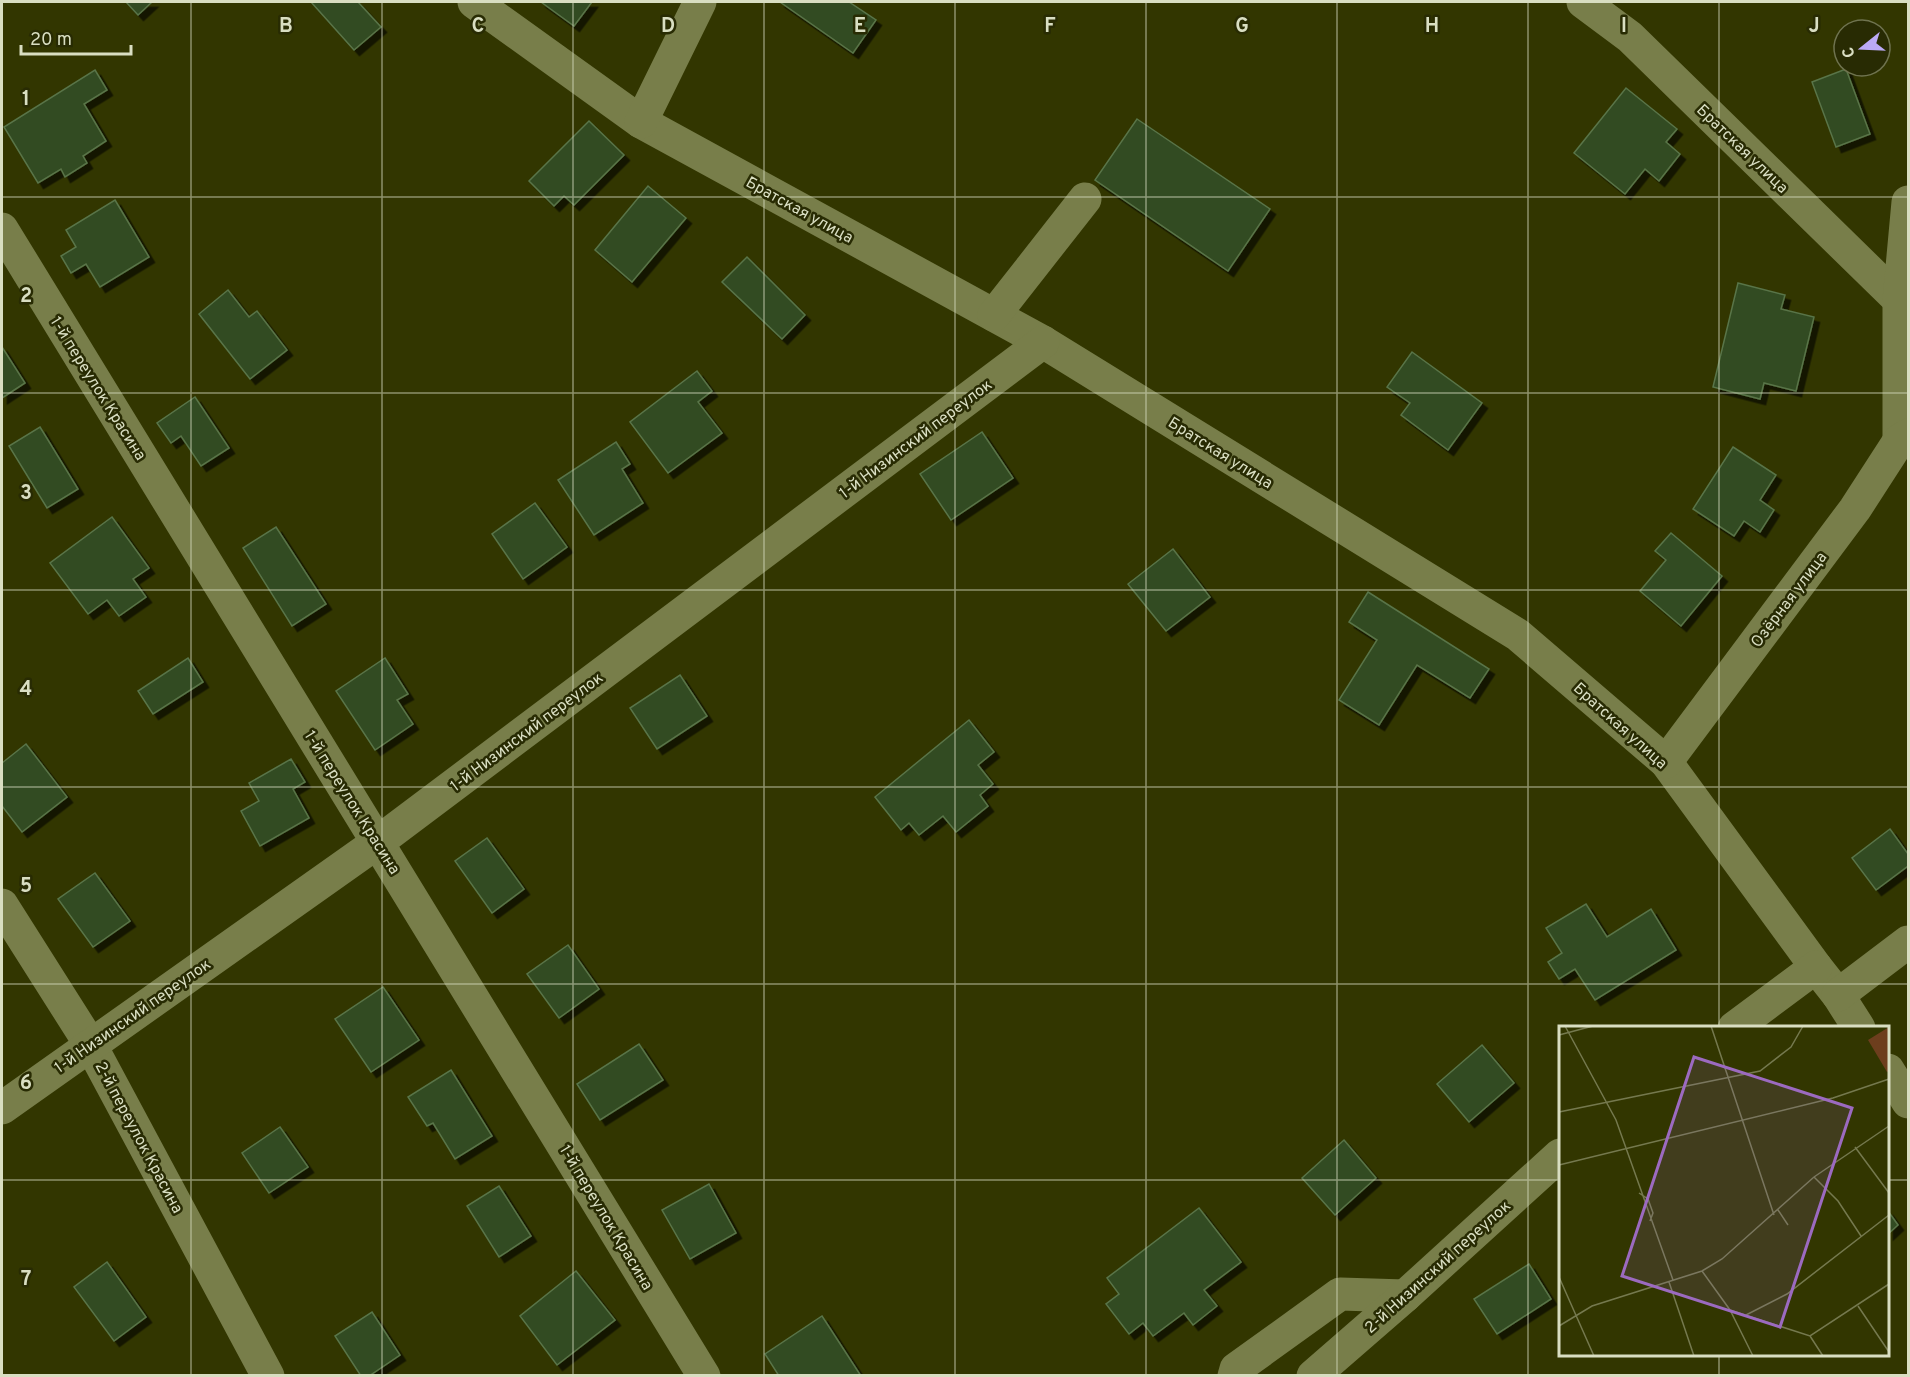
<svg xmlns="http://www.w3.org/2000/svg" width="1910" height="1377" font-family="Overpass,sans-serif">
	<style>
		.building { fill: #324b21; stroke: #597448; stroke-width: 1.5; filter: url(#shadow) }
		.lines { fill: none; stroke-linecap: round; stroke-linejoin: round }
		.minor { stroke: #787e4a; stroke-width: 33 }
		.grid { fill: none; stroke: #d9dec2; stroke-width: 1.5; stroke-opacity: 0.55 }
		.labels { text-anchor: middle; stroke-width: 5; stroke-linejoin: round; paint-order: stroke }
		.street-label { font-size: 16px; fill: #d9dec2; stroke: #282b03 }
		.inset-road { fill: none; stroke: #75794e; stroke-width: 1.5 }
		.view { fill: #9c6ac0; fill-opacity: 0.15; stroke: #9c6ac0; stroke-width: 3 }
		.inset-edge { fill: none; stroke: #d9dec2; stroke-width: 3 }
		.grid-label { font-size: 20px; text-anchor: middle; font-weight: bold; fill: #d9dec2; stroke: #282b03; stroke-width: 5; stroke-linejoin: round; paint-order: stroke }
	</style>
	<defs>
		<filter id="shadow"><feDropShadow dx="5.5" dy="5.5" stdDeviation="0" flood-color="#0009"/></filter>
	</defs>
	<rect width="100%" height="100%" fill="#323600"/>
	<g class="building">
		<path d="M 126,2 L 152,2 L 138,15 Z"/>
		<path d="M 311,2 L 358,2 L 381,27 L 354,50 Z"/>
		<path d="M 541,2 L 592,2 L 574,26 Z"/>
		<path d="M 780,2 L 849,2 L 876,20 L 853,53 Z"/>
		<path d="M 1846,69 L 1870,134 L 1836,147 L 1812,82 Z"/>
		<path d="M 95,70 L 107,90 L 84,104 L 106,141 L 83,156 L 87,163 L 65,177 L 61,169 L 38,183 L 4,127 Z"/>
		<path d="M 1626,88 L 1677,129 L 1666,142 L 1680,154 L 1659,181 L 1645,169 L 1625,194 L 1574,153 Z"/>
		<path d="M 1137,119 L 1270,209 L 1228,271 L 1095,180 Z"/>
		<path d="M 589,121 L 624,155 L 574,205 L 564,196 L 554,206 L 529,181 Z"/>
		<path d="M 648,186 L 686,218 L 632,282 L 595,250 Z"/>
		<path d="M 115,200 L 149,257 L 100,287 L 86,264 L 71,273 L 61,256 L 76,247 L 66,230 Z"/>
		<path d="M 747,257 L 805,315 L 782,339 L 722,282 Z"/>
		<path d="M 1738,283 L 1785,295 L 1781,309 L 1814,317 L 1796,391 L 1764,383 L 1760,399 L 1713,387 Z"/>
		<path d="M 228,290 L 249,317 L 257,311 L 287,350 L 250,379 L 199,314 Z"/>
		<path d="M 2,347 L 25,383 L 2,398 Z"/>
		<path d="M 1412,352 L 1482,403 L 1448,450 L 1401,415 L 1410,403 L 1387,387 Z"/>
		<path d="M 697,371 L 712,391 L 698,402 L 722,433 L 668,473 L 630,422 Z"/>
		<path d="M 195,397 L 229,448 L 201,466 L 181,436 L 171,443 L 157,423 Z"/>
		<path d="M 40,427 L 78,489 L 47,508 L 9,446 Z"/>
		<path d="M 982,432 L 1013,478 L 951,520 L 920,474 Z"/>
		<path d="M 616,442 L 630,464 L 622,469 L 643,503 L 594,535 L 558,480 Z"/>
		<path d="M 1733,447 L 1776,475 L 1760,500 L 1774,510 L 1760,532 L 1744,521 L 1734,536 L 1693,509 Z"/>
		<path d="M 535,503 L 567,547 L 523,579 L 492,534 Z"/>
		<path d="M 112,517 L 149,568 L 133,579 L 146,597 L 119,616 L 107,600 L 88,614 L 50,563 Z"/>
		<path d="M 276,527 L 326,604 L 292,626 L 243,548 Z"/>
		<path d="M 1671,533 L 1722,576 L 1681,626 L 1640,591 L 1666,560 L 1655,551 Z"/>
		<path d="M 1173,549 L 1210,597 L 1166,631 L 1128,584 Z"/>
		<path d="M 1368,592 L 1489,669 L 1470,698 L 1417,665 L 1379,725 L 1339,700 L 1377,640 L 1349,622 Z"/>
		<path d="M 188,658 L 203,682 L 153,714 L 138,691 Z"/>
		<path d="M 385,658 L 408,694 L 397,700 L 413,724 L 375,750 L 336,691 Z"/>
		<path d="M 680,675 L 707,716 L 657,749 L 630,708 Z"/>
		<path d="M 969,720 L 994,752 L 978,765 L 993,784 L 980,795 L 988,806 L 956,832 L 943,816 L 919,835 L 909,823 L 901,830 L 875,797 Z"/>
		<path d="M 26,744 L 67,797 L 22,832 L 2,806 L 2,763 Z"/>
		<path d="M 291,759 L 305,782 L 293,789 L 309,818 L 260,846 L 241,811 L 259,801 L 249,783 Z"/>
		<path d="M 1890,829 L 1908,854 L 1908,866 L 1876,890 L 1852,858 Z"/>
		<path d="M 487,838 L 524,889 L 492,913 L 455,861 Z"/>
		<path d="M 95,873 L 130,921 L 93,947 L 58,899 Z"/>
		<path d="M 1586,904 L 1607,937 L 1651,909 L 1676,950 L 1595,1000 L 1575,969 L 1559,979 L 1548,962 L 1562,953 L 1546,928 Z"/>
		<path d="M 568,945 L 599,989 L 559,1018 L 527,974 Z"/>
		<path d="M 383,987 L 419,1040 L 371,1072 L 335,1019 Z"/>
		<path d="M 639,1044 L 663,1080 L 600,1120 L 577,1084 Z"/>
		<path d="M 1482,1045 L 1514,1083 L 1469,1122 L 1437,1084 Z"/>
		<path d="M 451,1070 L 492,1136 L 455,1159 L 433,1123 L 427,1126 L 408,1097 Z"/>
		<path d="M 280,1127 L 308,1167 L 269,1193 L 242,1153 Z"/>
		<path d="M 1344,1140 L 1376,1178 L 1335,1215 L 1302,1178 Z"/>
		<path d="M 709,1184 L 736,1233 L 690,1259 L 662,1210 Z"/>
		<path d="M 499,1186 L 531,1236 L 499,1257 L 467,1206 Z"/>
		<path d="M 1199,1208 L 1241,1262 L 1204,1290 L 1217,1306 L 1193,1325 L 1184,1313 L 1153,1336 L 1143,1323 L 1129,1334 L 1106,1304 L 1119,1294 L 1107,1278 Z"/>
		<path d="M 1888,1211 L 1898,1225 L 1888,1234 Z"/>
		<path d="M 107,1262 L 146,1317 L 114,1341 L 74,1287 Z"/>
		<path d="M 1529,1264 L 1551,1299 L 1497,1334 L 1474,1299 Z"/>
		<path d="M 576,1271 L 615,1320 L 557,1365 L 520,1316 Z"/>
		<path d="M 372,1312 L 400,1355 L 369,1376 L 361,1376 L 335,1336 Z"/>
		<path d="M 822,1316 L 861,1376 L 779,1376 L 765,1354 Z"/>
	</g>
	<g class="lines">
		<g class="minor">
			<path d="M 474,2 L 641,122 L 1043,342 L 1518,635 L 1666,762 L 1816,967 L 1838,995 L 1859,1028"/>
			<path d="M 1583,2 L 1630,37 L 1899,300"/>
			<path d="M 641,122 L 700,2"/>
			<path d="M 2,229 L 704,1376"/>
			<path d="M 994,315 L 1085,199"/>
			<path d="M 1899,441 L 1899,300 L 1908,202"/>
			<path d="M 1666,762 L 1855,509 L 1899,441 L 1908,435"/>
			<path d="M 2,905 L 90,1044 L 268,1376"/>
			<path d="M 1838,995 L 1908,942"/>
			<path d="M 1734,1028 L 1816,967"/>
			<path d="M 1888,1070 L 1908,1102"/>
			<path d="M 2,1108 L 378,842 L 1043,342"/>
			<path d="M 1234,1376 L 1236,1369 L 1340,1294 L 1405,1296"/>
			<path d="M 1313,1376 L 1405,1296 L 1560,1155"/>
		</g>
	</g>
	<path class="grid" d="M 191,2 L 191,1376M 382,2 L 382,1376M 573,2 L 573,1376M 764,2 L 764,1376M 955,2 L 955,1376M 1146,2 L 1146,1376M 1337,2 L 1337,1376M 1528,2 L 1528,1376M 1719,2 L 1719,1028M 2,197 L 1908,197M 2,393 L 1908,393M 2,590 L 1908,590M 2,787 L 1908,787M 2,984 L 1908,984M 2,1180 L 1560,1180M 1888,1180 L 1908,1180M 1719,1354 L 1719,1376"/>
	<g class="labels">
		<g class="street-label">
			<text transform="translate(1743 148) rotate(44)" y="6">Братская улица</text>
			<text transform="translate(800 209) rotate(29)" y="6">Братская улица</text>
			<text transform="translate(99 388) rotate(58)" y="6">1-й переулок Красина</text>
			<text transform="translate(915 438) rotate(-37)" y="6">1-й Низинский переулок</text>
			<text transform="translate(1221 452) rotate(32)" y="6">Братская улица</text>
			<text transform="translate(1788 599) rotate(-53)" y="6">Озёрная улица</text>
			<text transform="translate(1621 725) rotate(42)" y="6">Братская улица</text>
			<text transform="translate(526 731) rotate(-37)" y="6">1-й Низинский переулок</text>
			<text transform="translate(353 802) rotate(58)" y="6">1-й переулок Красина</text>
			<text transform="translate(132 1015) rotate(-35)" y="6">1-й Низинский переулок</text>
			<text transform="translate(140 1137) rotate(62)" y="6">2-й переулок Красина</text>
			<text transform="translate(607 1217) rotate(59)" y="6">1-й переулок Красина</text>
			<text transform="translate(1437 1266) rotate(-42)" y="6">2-й Низинский переулок</text>
		</g>
	</g>
	<g transform="translate(1559 1026)">
		<rect width="330" height="330" fill="#323600"/>
		<path d="M 330,1 L 330,45 L 328,46 L 309,14 Z" fill="#6d3e1d"/>
		<path class="inset-road" d="M 6,0 L 57,94 L 114,254M 152,0 L 215,189M 0,9 L 34,0M 0,86 L 201,45 L 232,21 L 244,0M 296,121 L 330,167M 0,139 L 274,72 L 330,53M 255,151 L 279,175 L 302,210M 80,167 L 89,173 L 94,187 L 91,195M 219,184 L 229,199M 143,245 L 171,284 L 194,330M 0,251 L 35,330M 110,256 L 135,330M 299,280 L 330,326M 171,284 L 251,310 L 330,258M 187,289 L 228,268 L 330,189M 0,300 L 33,280 L 143,245 L 163,233 L 255,151 L 330,100M 251,310 L 264,330"/>
		<path class="view" d="M 135,31 L 293,82 L 221,301 L 63,250 Z"/>
		<rect width="330" height="330" class="inset-edge"/>
	</g>
	<g class="grid-label">
		<text x="286" y="32">B</text>
		<text x="478" y="32">C</text>
		<text x="668" y="32">D</text>
		<text x="860" y="32">E</text>
		<text x="1050" y="32">F</text>
		<text x="1242" y="32">G</text>
		<text x="1432" y="32">H</text>
		<text x="1624" y="32">I</text>
		<text x="1814" y="32">J</text>
		<text x="26" y="105">1</text>
		<text x="26" y="302">2</text>
		<text x="26" y="499">3</text>
		<text x="26" y="695">4</text>
		<text x="26" y="892">5</text>
		<text x="26" y="1089">6</text>
		<text x="26" y="1285">7</text>
	</g>
	<rect width="1910" height="1377" fill="none" stroke="#d9dec2" stroke-width="6"/>
	<g transform="translate(1862 48) rotate(252)"><circle r="28" fill="#282b03" stroke="#6f734f" stroke-width="1.5"/>
	<path d="M0-4.5L10 22L0 15L-10 22Z" fill="#bbaaf6"/>
	<text y="-9" font-size="16" font-weight="bold" text-anchor="middle" fill="#d9dec2">С</text>
	</g>
	<path d="M21 45v9h110v-9" fill="none" stroke="#d9dec2" stroke-width="3"/>
	<text x="30" y="45" font-size="18" fill="#d9dec2" stroke="#282b03" stroke-width="4.5" paint-order="stroke">20 m</text>
</svg>
